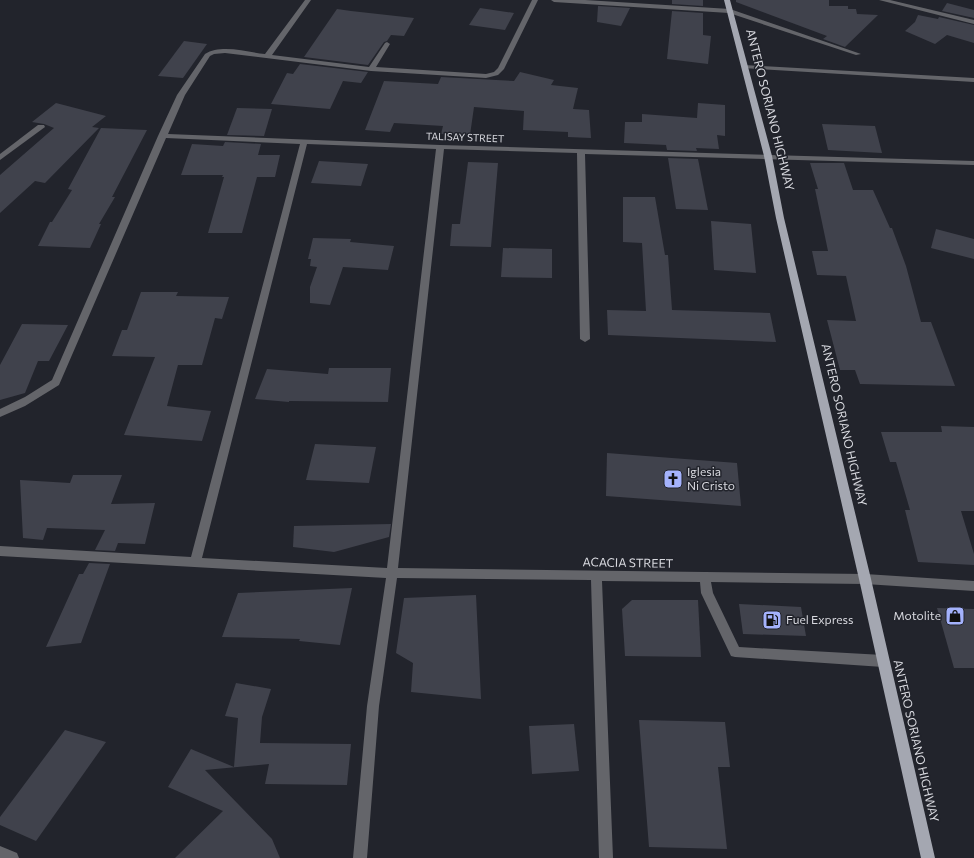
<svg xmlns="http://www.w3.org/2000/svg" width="974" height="858" font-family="Commissioner,sans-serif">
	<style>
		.building { fill: #40424c }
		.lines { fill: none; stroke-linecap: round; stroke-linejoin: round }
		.minor { fill: #64656a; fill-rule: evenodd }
		.major { fill: #a4a7b1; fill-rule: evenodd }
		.labels { text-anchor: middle; stroke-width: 3; stroke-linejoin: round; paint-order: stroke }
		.far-street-label { font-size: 10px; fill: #d8d9df; stroke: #22242c }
		.street-label { font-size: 12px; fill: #d8d9df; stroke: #22242c }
		.poi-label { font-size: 12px; fill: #d8d9df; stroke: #22242c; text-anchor: start }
	</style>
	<rect width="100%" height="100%" fill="#22242c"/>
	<g class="building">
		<path d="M 672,0 L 703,0 L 703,6 L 672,4 Z"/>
		<path d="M 736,0 L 829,0 L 829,6 L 848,6 L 848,9 L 856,9 L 857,14 L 878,15 L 845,47 L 823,39 L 827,36 L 736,2 Z"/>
		<path d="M 947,3 L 974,10 L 974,18 L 942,11 Z"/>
		<path d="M 598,6 L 630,8 L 621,26 L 597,22 Z"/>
		<path d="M 480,8 L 514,13 L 505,30 L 469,25 Z"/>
		<path d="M 337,9 L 351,11 L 414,18 L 404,36 L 391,35 L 387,41 L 384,42 L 368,65 L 304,57 Z"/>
		<path d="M 672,11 L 703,13 L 703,35 L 711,36 L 708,64 L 667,59 Z"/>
		<path d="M 918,15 L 938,19 L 939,17 L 974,25 L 974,43 L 947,35 L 935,44 L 905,31 L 915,22 Z"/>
		<path d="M 184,41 L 207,44 L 183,78 L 158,76 Z"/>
		<path d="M 300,64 L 368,72 L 361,83 L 343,81 L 330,109 L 271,104 L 287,73 L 293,74 Z"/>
		<path d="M 520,72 L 554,80 L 551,85 L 578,88 L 573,109 L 589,110 L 591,138 L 568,137 L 568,132 L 523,130 L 524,111 L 474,107 L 470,135 L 441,134 L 443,126 L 394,123 L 390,132 L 365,130 L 384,81 L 438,84 L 441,77 L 514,81 Z"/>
		<path d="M 56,103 L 106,116 L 92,127 L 99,128 L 45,183 L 35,181 L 0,213 L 0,175 L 54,128 L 44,124 L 32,122 Z"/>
		<path d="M 698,103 L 725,105 L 725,136 L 717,135 L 719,149 L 696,148 L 697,151 L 667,150 L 666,145 L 624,143 L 625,122 L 642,122 L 642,114 L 697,118 Z"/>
		<path d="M 237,108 L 272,109 L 264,136 L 227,135 Z"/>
		<path d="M 822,124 L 875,126 L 882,153 L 828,150 Z"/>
		<path d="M 101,128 L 147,130 L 112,197 L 115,197 L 99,224 L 101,224 L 90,248 L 38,246 L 50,222 L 52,222 L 72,190 L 68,189 Z"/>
		<path d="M 225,142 L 261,144 L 258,155 L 280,155 L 275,177 L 257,177 L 242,233 L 208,233 L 224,177 L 222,177 L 223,175 L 181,175 L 192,144 L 223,146 Z"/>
		<path d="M 668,158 L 698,159 L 708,210 L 676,209 Z"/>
		<path d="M 319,161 L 368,164 L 361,186 L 311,183 Z"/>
		<path d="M 468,162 L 498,163 L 491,247 L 450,246 L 452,224 L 460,224 Z"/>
		<path d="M 810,163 L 844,163 L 853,190 L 873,190 L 890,228 L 892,228 L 906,266 L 921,322 L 931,322 L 955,386 L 860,384 L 855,370 L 840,370 L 827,320 L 856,321 L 846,276 L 817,275 L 812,251 L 828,251 L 815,189 L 818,189 Z"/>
		<path d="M 623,197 L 655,197 L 665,255 L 668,255 L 672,310 L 770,313 L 776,342 L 608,335 L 607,310 L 646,311 L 642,243 L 623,242 Z"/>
		<path d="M 711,221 L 751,224 L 756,273 L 714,270 Z"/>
		<path d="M 936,229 L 974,239 L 974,259 L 931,248 Z"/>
		<path d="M 313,238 L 351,239 L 350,242 L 394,246 L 388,270 L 343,267 L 330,305 L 310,303 L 310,287 L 317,267 L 310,266 L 311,259 L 308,259 Z"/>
		<path d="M 503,248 L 552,249 L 552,278 L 501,277 Z"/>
		<path d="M 141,292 L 178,292 L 176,296 L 229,297 L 222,319 L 215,318 L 202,365 L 178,365 L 167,406 L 211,411 L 202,441 L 124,435 L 155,357 L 112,356 L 122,330 L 127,330 Z"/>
		<path d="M 22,324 L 68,325 L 49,361 L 38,361 L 25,393 L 0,400 L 0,365 Z"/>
		<path d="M 329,368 L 391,368 L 388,402 L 289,401 L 289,402 L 255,399 L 267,369 L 328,374 Z"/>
		<path d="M 941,426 L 974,427 L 974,511 L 961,511 L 974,554 L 974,565 L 918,562 L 905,510 L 910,510 L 896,462 L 890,462 L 881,432 L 942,432 Z"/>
		<path d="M 315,444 L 376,447 L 369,483 L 306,480 Z"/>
		<path d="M 607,453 L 737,463 L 741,506 L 606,496 Z"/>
		<path d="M 73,475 L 122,475 L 111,504 L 155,503 L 145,544 L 118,543 L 115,551 L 95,550 L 105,530 L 47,528 L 43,540 L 23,538 L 20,480 L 70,483 Z"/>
		<path d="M 391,524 L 389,537 L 334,552 L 293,547 L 294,526 Z"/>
		<path d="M 89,563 L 110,564 L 81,643 L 46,647 L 79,574 L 83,574 Z"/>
		<path d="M 352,588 L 340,645 L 299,641 L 300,639 L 222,637 L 238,593 Z"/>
		<path d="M 476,595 L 481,699 L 411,692 L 413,663 L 396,653 L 404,598 Z"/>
		<path d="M 632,600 L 698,600 L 701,657 L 625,656 L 622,609 Z"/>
		<path d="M 739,604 L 801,607 L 806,636 L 743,634 Z"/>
		<path d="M 937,608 L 974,609 L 974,668 L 954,668 Z"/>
		<path d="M 236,683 L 271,689 L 262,717 L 260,743 L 351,744 L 347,785 L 265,784 L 269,764 L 205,770 L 272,839 L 280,858 L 175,858 L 223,811 L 168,787 L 191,749 L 234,767 L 238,718 L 225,716 Z"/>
		<path d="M 639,720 L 725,722 L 730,767 L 718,767 L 727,849 L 649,847 Z"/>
		<path d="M 574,724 L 579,771 L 532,774 L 529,726 Z"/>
		<path d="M 65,730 L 106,742 L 36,841 L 0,825 L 0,817 Z"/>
	</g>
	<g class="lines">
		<g class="minor">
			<path d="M 305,0 L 311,0 L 272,55 L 369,67 L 385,43 L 387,42 L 390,44 L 376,67 L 486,74 L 494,72 L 498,68 L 532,0 L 538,0 L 504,69 L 498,75 L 486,78 L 371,71 L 225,53 L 214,54 L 210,56 L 185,95 L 168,134 L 440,145 L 974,161 L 974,165 L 585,154 L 590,339 L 585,342 L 580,339 L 577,153 L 444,149 L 398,568 L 865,574 L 974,581 L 974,591 L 865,584 L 711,582 L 713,593 L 739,647 L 883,655 L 887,657 L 889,661 L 887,665 L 883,667 L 735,657 L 731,656 L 701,593 L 700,582 L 602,581 L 613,858 L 599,858 L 591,580 L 397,578 L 379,706 L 367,858 L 353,858 L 367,706 L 386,578 L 0,556 L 0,546 L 191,557 L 300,144 L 166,138 L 59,385 L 25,406 L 0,417 L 0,409 L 25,397 L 52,380 L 158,136 L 177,95 L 205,54 C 221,44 247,52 265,54 ZM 307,144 L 436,149 L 387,568 L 202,558 Z"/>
			<path d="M 551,0 L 585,0 L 730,9 L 861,54 L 856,55 L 729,13 L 554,2 Z"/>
			<path d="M 879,0 L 890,0 L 974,20 L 974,24 Z"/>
			<path d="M 744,65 L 974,78 L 974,82 L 742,68 L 742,66 Z"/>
			<path d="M 38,125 L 44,125 L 45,127 L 0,160 L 0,154 Z"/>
			<path d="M 0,846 L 17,853 L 19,858 L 0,858 Z"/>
		</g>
		<path class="major" d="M 724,0 L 730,0 L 772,156 L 784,218 L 871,579 L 935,858 L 921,858 L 859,579 L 776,218 L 764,156 Z"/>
	</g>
	<defs>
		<g id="church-square" transform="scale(1)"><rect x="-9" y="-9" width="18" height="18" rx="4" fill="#a4b2fc" stroke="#22242c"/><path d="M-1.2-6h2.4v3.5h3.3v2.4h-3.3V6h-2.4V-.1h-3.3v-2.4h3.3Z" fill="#111"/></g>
		<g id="shop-square" transform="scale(1)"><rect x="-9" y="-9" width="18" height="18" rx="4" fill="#a4b2fc" stroke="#22242c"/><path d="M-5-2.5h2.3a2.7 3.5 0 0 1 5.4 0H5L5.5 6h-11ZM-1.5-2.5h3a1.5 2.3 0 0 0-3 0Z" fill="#111"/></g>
		<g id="fuel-square" transform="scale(1)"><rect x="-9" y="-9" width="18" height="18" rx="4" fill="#a4b2fc" stroke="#22242c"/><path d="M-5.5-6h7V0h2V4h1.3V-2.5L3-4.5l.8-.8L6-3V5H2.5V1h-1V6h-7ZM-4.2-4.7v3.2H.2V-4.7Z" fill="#111"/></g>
	</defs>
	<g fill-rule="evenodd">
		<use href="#church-square" x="673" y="479"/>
		<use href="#shop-square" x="955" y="616"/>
		<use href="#fuel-square" x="772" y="620"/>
	</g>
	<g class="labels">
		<g class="far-street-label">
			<text transform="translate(465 137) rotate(2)" y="4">TALISAY STREET</text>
		</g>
		<g class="street-label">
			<text transform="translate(770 110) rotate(76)" y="4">ANTERO SORIANO HIGHWAY</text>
			<text transform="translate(844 425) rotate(77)" y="4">ANTERO SORIANO HIGHWAY</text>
			<text transform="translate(628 563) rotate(1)" y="4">ACACIA STREET</text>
			<text transform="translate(916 741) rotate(77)" y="4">ANTERO SORIANO HIGHWAY</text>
		</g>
		<g class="poi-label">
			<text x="687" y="476">Iglesia<tspan x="687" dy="14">Ni Cristo</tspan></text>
			<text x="941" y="620" text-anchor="end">Motolite</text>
			<text x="786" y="624">Fuel Express</text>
		</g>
	</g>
</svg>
